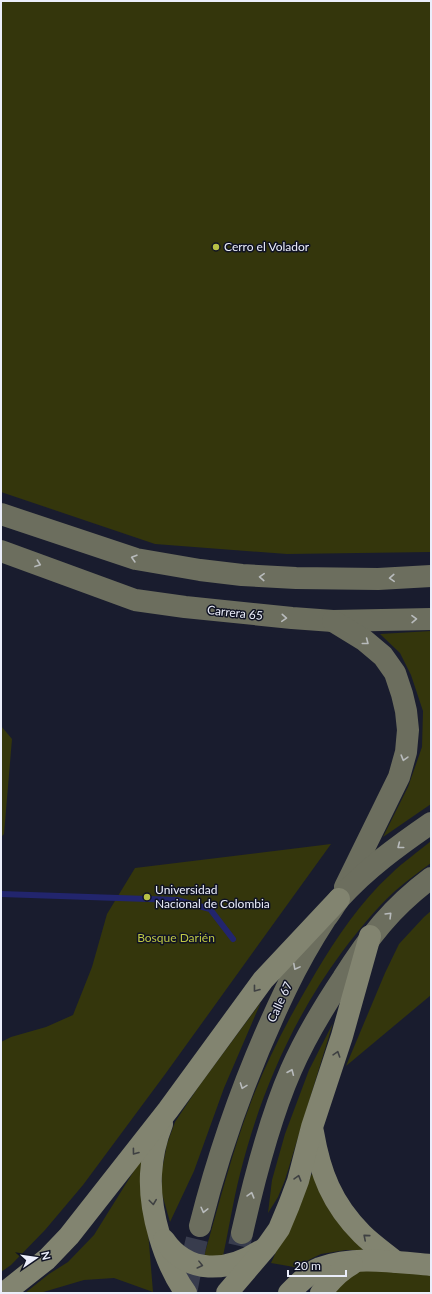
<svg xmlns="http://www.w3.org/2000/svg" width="432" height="1294" font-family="Lato,sans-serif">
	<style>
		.green { fill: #34360c }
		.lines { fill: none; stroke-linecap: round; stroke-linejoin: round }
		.stream { stroke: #22256d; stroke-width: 6 }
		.secondary-tunnel { stroke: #383c4d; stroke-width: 22; stroke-dasharray: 22 11; stroke-linecap: butt }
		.secondary { stroke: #6c6e5e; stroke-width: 22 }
		.primary { stroke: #828470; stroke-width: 22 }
		.oneway { stroke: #b8bbbc }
		.oneway2 { stroke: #3e4042 }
		.poi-dot { fill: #b8c146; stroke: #101324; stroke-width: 1.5 }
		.labels { text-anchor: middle; stroke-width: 3; stroke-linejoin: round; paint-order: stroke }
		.poi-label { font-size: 12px; fill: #ebeefb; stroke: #101324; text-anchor: start }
		.street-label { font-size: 12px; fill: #ebeefb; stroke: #101324 }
		.park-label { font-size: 12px; fill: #bfc844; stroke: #101324 }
	</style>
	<rect width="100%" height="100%" fill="#191c2e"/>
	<g class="green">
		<path d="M 1,1 L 431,1 L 431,552 L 287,554 L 155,544 L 1,492 Z"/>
		<path d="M 431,631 L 431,804 L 383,837 L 408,787 L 422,747 L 423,711 L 411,675 L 400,653 L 380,634 Z"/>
		<path d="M 1,726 L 12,739 L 4,834 L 1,837 Z"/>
		<path d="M 431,841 L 431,863 C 419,872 406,881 395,891 C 375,909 358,931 342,952 C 293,1018 260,1094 240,1174 C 233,1201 229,1229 223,1256 L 204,1256 C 219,1204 232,1152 251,1102 C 268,1057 291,1014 316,972 C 336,938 361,901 391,874 C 403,862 418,852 431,841 Z"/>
		<path d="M 331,844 L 166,1073 L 83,1185 L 45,1230 L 11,1265 L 1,1272 L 1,1042 L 11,1037 L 46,1027 L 73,1015 L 92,967 L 107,914 L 135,868 Z"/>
		<path d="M 431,911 L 431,995 L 346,1066 L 385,973 L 399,944 L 424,917 Z"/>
		<path d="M 261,1002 L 224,1088 L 194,1171 L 170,1222 L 162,1194 L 162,1170 L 167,1144 L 175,1122 L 199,1086 Z"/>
		<path d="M 333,1023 L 285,1180 L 278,1197 L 268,1213 L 272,1180 L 285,1134 L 309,1070 Z"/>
		<path d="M 142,1158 L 153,1292 L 114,1278 L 84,1280 L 40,1293 L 25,1293 L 49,1274 L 68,1262 L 94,1235 Z"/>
		<path d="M 315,1167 L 363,1250 L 346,1250 L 321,1254 L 294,1267 L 271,1263 Z"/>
		<path d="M 371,1267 L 431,1274 L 431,1293 L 334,1293 L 351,1273 Z"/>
	</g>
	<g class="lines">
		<path class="stream" d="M 1,894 L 177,900 L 210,909 L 233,939"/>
		<g class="secondary-tunnel">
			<path d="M 232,1278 L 242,1233"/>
			<path d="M 186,1293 L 195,1247 L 200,1226"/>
		</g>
		<g class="secondary">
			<path d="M 1,514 L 136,559 L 200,570 L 242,575 L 296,578 L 378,579 L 431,576"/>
			<path d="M 1,551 L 135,600 L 185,607 L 292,618 L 333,621 L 431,619"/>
			<path d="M 333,621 L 364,640 L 383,656 L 395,673 L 402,694 L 406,711 L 408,730 L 406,752 L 399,777 L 345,887"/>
			<path d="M 200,1226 C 221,1143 249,1066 286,989 C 298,964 311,941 326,918 C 331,912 335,904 340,898 C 366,869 399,845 431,823"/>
			<path d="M 242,1233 C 254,1180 269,1120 291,1070 C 305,1038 323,1008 343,978 C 369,937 391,908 431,878"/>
		</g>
		<g class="primary">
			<path d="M 162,1124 C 156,1139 152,1157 151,1174 C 149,1211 164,1263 186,1293"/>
			<path d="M 313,1132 C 320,1173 332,1204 362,1234 C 372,1244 385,1253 396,1262"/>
			<path d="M 164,1240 C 188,1275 227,1272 260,1251"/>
			<path d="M 4,1293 L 47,1259 L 69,1236 L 168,1110 L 263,980 L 339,899"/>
			<path d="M 227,1293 L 267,1246 L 279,1229 L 289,1205 L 298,1181 L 312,1127 L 342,1036 L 370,936"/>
			<path d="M 289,1293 C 298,1284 308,1273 320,1268 C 355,1255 395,1262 431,1265"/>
			<path d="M 321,1293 C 330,1281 339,1271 352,1264"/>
		</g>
	</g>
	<defs><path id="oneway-chevron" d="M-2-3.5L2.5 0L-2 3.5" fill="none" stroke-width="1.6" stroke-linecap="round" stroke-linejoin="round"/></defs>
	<g class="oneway">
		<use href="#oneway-chevron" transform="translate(134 558) rotate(-164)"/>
		<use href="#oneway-chevron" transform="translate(38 564) rotate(20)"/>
		<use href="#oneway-chevron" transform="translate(262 577) rotate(-177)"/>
		<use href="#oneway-chevron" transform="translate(392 578) rotate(177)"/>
		<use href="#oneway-chevron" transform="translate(284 618) rotate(4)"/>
		<use href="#oneway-chevron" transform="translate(414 619) rotate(-1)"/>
		<use href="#oneway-chevron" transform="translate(366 642) rotate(38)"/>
		<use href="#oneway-chevron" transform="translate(404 758) rotate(106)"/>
		<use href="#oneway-chevron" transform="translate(400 846) rotate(142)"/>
		<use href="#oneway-chevron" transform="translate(389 915) rotate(-45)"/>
		<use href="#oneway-chevron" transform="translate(296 967) rotate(118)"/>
		<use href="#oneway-chevron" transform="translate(291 1072) rotate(-67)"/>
		<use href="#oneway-chevron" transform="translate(243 1086) rotate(110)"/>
		<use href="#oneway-chevron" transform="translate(251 1195) rotate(-74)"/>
		<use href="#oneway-chevron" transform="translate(204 1210) rotate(104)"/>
	</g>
	<g class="oneway2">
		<use href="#oneway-chevron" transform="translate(256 989) rotate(128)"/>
		<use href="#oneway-chevron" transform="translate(337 1054) rotate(-72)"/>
		<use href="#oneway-chevron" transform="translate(135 1152) rotate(127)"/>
		<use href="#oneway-chevron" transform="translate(298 1178) rotate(-74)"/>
		<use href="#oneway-chevron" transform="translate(153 1202) rotate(83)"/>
		<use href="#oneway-chevron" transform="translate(366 1237) rotate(-139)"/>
		<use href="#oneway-chevron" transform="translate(200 1265) rotate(14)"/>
	</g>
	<g class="poi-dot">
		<circle cx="216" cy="247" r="4"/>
		<circle cx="147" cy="897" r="4"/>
	</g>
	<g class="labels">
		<g class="poi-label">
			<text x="224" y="251">Cerro el Volador</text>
			<text x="155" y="894">Universidad<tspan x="155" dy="14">Nacional de Colombia</tspan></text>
		</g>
		<g class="street-label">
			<text transform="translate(235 613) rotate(6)" y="4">Carrera 65</text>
			<text transform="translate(280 1002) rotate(-65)" y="4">Calle 67</text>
		</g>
		<g class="park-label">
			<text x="176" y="942">Bosque Darién</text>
		</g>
	</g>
	<rect width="432" height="1294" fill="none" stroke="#ebeefb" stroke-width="4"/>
	<g transform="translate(36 1258) rotate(77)" stroke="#101324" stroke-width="3" paint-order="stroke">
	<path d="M0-3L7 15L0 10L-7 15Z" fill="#ebeefb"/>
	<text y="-6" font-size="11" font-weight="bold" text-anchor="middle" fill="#ebeefb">N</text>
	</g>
	<path d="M288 1270v6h58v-6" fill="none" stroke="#ebeefb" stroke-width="2"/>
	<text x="294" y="1270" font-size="12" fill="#ebeefb" stroke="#101324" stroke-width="3" paint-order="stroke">20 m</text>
</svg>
